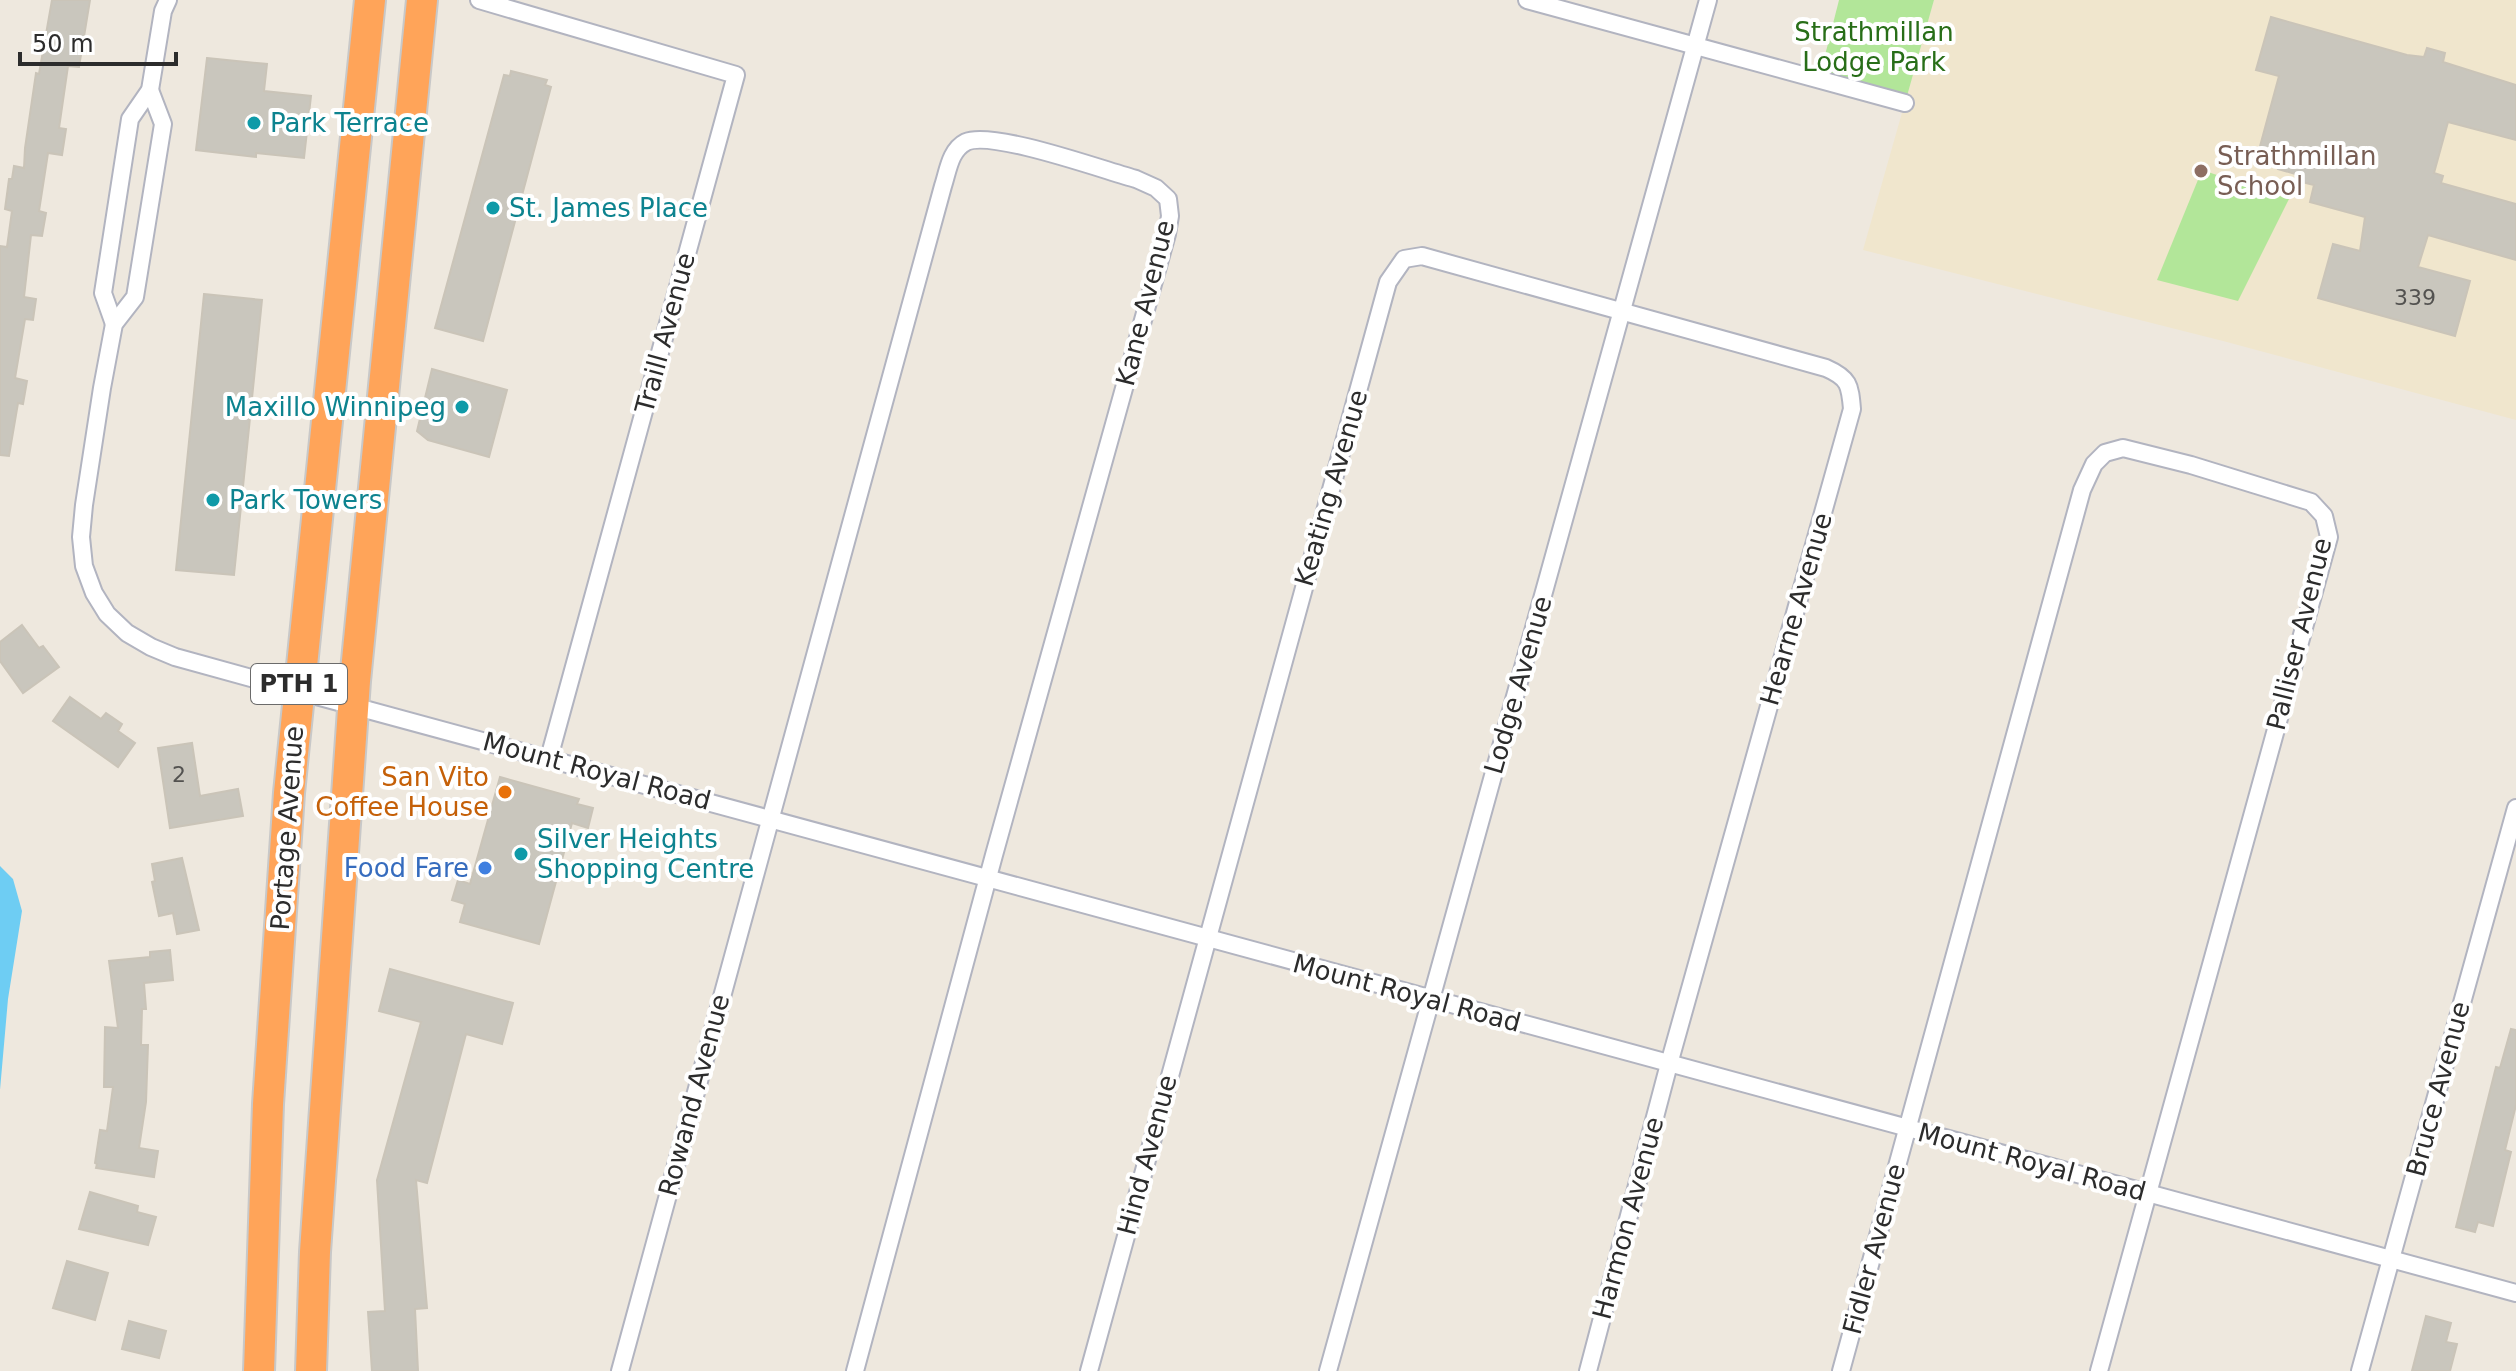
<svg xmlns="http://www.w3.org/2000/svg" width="2516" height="1371" font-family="'DejaVu Sans',sans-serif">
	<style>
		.education { fill: #f0e6cd }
		.green { fill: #b2e699 }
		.water { fill: #6ecdf3 }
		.building { fill: #c9c6bd; stroke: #cac4b8; stroke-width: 2 }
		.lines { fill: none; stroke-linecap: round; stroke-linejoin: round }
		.street-casing { stroke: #b2b4c0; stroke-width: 20 }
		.highway-casing { stroke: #c8c8c8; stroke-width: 34 }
		.street { stroke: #fff; stroke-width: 16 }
		.highway { stroke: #ffa459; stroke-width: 30 }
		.culture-dot { fill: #0f9aa8; stroke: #fff; stroke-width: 3 }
		.education-dot { fill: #8d6e63; stroke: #fff; stroke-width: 3 }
		.food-dot { fill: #e8710a; stroke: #fff; stroke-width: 3 }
		.shop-dot { fill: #3f7fe0; stroke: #fff; stroke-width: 3 }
		.labels { text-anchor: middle; stroke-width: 8; stroke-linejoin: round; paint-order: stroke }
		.number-label { font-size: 22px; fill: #535250 }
		.shield { fill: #fff; stroke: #6b6b6b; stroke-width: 2 }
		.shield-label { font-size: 24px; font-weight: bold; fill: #2c2c2c }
		.park-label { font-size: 26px; fill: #286e18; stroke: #fff }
		.culture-label { font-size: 26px; fill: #0d838f; stroke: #fff; text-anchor: start }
		.education-label { font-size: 26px; fill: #785e54; stroke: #fff; text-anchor: start }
		.street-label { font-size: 26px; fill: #2c2c2c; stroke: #fff }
		.food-label { font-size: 26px; fill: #c56008; stroke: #fff; text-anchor: end }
		.shop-label { font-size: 26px; fill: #366cbe; stroke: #fff; text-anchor: end }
	</style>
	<rect width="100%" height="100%" fill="#eee8de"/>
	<path class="education" d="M 1934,0 L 2516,0 L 2516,420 L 2223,341 L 1863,250 Z"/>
	<g class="green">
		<path d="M 1839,0 L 1934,0 L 1905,103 L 1819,79 Z"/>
		<path d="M 2202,170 L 2289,199 L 2238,301 L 2157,280 Z"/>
	</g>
	<path class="water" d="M 0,866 L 13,879 L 22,911 L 8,999 L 0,1090 Z"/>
	<g class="building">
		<path d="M 52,0 L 90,0 L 79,67 L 68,66 L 59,128 L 66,129 L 62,155 L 48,153 L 39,211 L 46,213 L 42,236 L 31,235 L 24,297 L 36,299 L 33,320 L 25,319 L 15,378 L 27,381 L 23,404 L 18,403 L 9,456 L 0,455 L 0,246 L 7,247 L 12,211 L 5,209 L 9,179 L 12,179 L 14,166 L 24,168 L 25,148 L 36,73 L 39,74 Z"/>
		<path d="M 2271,17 L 2407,55 L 2424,57 L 2427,48 L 2445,53 L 2443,62 L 2516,85 L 2516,140 L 2448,122 L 2434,173 L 2443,176 L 2441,183 L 2516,204 L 2516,260 L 2428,235 L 2418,267 L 2470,281 L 2455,336 L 2318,298 L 2333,244 L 2360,251 L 2365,217 L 2310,202 L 2314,185 L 2298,181 L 2299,175 L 2278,169 L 2281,156 L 2259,150 L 2279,76 L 2256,70 Z"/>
		<path d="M 207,58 L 267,64 L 264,91 L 311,96 L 304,158 L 256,153 L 256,157 L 196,150 Z"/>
		<path d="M 511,71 L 547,80 L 545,85 L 551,87 L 483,341 L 435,328 L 504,75 L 510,76 Z"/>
		<path d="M 204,294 L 262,300 L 234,575 L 176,570 Z"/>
		<path d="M 432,369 L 507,390 L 489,457 L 428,440 L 417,431 Z"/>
		<path d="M 22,625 L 39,648 L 43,646 L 59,667 L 23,693 L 0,661 L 0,642 Z"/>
		<path d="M 70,697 L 101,719 L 106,713 L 122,724 L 118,731 L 135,743 L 118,767 L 53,721 Z"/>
		<path d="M 192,743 L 200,796 L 238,789 L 243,816 L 170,828 L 158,748 Z"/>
		<path d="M 500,777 L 579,799 L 577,804 L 593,808 L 588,828 L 572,823 L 539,944 L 460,922 L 465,904 L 452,900 L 458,880 L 470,884 Z"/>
		<path d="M 182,858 L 199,930 L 177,934 L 173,913 L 159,916 L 152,882 L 155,881 L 152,864 Z"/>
		<path d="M 170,950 L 173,980 L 144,983 L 146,1009 L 142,1009 L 141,1045 L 148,1045 L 146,1102 L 139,1148 L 158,1151 L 154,1177 L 96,1168 L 97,1164 L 95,1163 L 100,1130 L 107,1131 L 113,1087 L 104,1087 L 105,1027 L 118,1028 L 109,961 L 150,957 L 150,952 Z"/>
		<path d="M 390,969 L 513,1003 L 502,1044 L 466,1034 L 427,1183 L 416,1180 L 427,1308 L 415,1309 L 418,1371 L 372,1371 L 368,1312 L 385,1311 L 377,1180 L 421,1022 L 379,1011 Z"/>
		<path d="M 2511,1029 L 2516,1030 L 2516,1105 L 2505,1150 L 2511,1152 L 2493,1226 L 2478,1222 L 2475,1232 L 2456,1227 L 2496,1067 L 2500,1068 Z"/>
		<path d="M 90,1192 L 138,1206 L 137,1212 L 156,1217 L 148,1245 L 79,1229 Z"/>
		<path d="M 67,1261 L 108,1273 L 95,1320 L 53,1308 Z"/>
		<path d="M 2426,1316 L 2451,1323 L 2446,1342 L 2457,1344 L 2450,1371 L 2412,1371 Z"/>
		<path d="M 129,1321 L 166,1331 L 159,1358 L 122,1349 Z"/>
	</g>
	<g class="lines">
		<g class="street-casing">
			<g id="street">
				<path d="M 479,0 L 736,75 L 549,758"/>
				<path d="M 1527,0 L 1905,103"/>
				<path d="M 150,90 L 163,124 L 135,297 L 114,324 L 102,388 L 84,505 L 81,537 L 84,566 L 94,593 L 107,614 L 127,633 L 151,647 L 175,657 L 298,691 L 2516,1293"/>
				<path d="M 114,324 L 103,293 L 130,119 L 150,90 L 163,11 L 168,0"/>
				<path d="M 620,1371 L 943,186 C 948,171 950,150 966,142 C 992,130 1103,170 1136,179 L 1156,188 L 1168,199 L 1170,216 L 1167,234 L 994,855 L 855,1371"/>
				<path d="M 1089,1371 L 1388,282 L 1404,259 L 1422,256 L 1826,368 C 1849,378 1850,385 1852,409 L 1669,1064 L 1588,1371"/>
				<path d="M 1328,1371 L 1708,0"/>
				<path d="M 1841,1371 L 2082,490 L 2094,464 L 2105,453 L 2123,448 L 2191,465 L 2311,502 L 2324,516 L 2329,537 L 2099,1371"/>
				<path d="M 2360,1371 L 2516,808"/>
			</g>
		</g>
		<g class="highway-casing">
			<g id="highway">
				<path d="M 259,1371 L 268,1104 L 289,793 L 370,0"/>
				<path d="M 311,1371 L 315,1252 L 355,681 L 422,0"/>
			</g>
		</g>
		<use href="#street" class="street"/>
		<use href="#highway" class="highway"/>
	</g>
	<g class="culture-dot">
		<circle cx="254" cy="123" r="8"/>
		<circle cx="493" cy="208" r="8"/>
		<circle cx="462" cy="407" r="8"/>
		<circle cx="213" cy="500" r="8"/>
		<circle cx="521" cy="854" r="8"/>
	</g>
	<circle class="education-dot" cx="2201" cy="171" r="8"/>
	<circle class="food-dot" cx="505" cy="792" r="8"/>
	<circle class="shop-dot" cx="485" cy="868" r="8"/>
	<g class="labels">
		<g class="number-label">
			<text x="2415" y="305">339</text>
			<text x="179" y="782">2</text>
		</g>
		<rect class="shield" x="251" y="664" width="96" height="40" rx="6"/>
		<g class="shield-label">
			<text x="299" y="692">PTH 1</text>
		</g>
		<g class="park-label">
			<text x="1874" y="41">Strathmillan<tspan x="1874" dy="30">Lodge Park</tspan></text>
		</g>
		<g class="culture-label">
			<text x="270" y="132">Park Terrace</text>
			<text x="509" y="217">St. James Place</text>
			<text x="446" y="416" text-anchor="end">Maxillo Winnipeg</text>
			<text x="229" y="509">Park Towers</text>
			<text x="537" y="848">Silver Heights<tspan x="537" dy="30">Shopping Centre</tspan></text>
		</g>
		<g class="education-label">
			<text x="2217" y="165">Strathmillan<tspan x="2217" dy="30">School</tspan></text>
		</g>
		<g class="street-label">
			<text transform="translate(1145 303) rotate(-76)" y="9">Kane Avenue</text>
			<text transform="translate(665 333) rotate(-75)" y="9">Traill Avenue</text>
			<text transform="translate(1331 488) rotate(-74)" y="9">Keating Avenue</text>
			<text transform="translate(1796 609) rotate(-74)" y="9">Hearne Avenue</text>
			<text transform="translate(2299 634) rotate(-76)" y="9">Palliser Avenue</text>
			<text transform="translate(1518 685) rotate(-74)" y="9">Lodge Avenue</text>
			<text transform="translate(597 771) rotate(15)" y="9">Mount Royal Road</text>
			<text transform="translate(287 828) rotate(-86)" y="9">Portage Avenue</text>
			<text transform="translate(1407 993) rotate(15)" y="9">Mount Royal Road</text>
			<text transform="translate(2438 1089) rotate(-75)" y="9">Bruce Avenue</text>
			<text transform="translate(694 1095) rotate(-75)" y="9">Rowand Avenue</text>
			<text transform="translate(1147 1155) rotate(-75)" y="9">Hind Avenue</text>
			<text transform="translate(2032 1162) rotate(15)" y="9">Mount Royal Road</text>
			<text transform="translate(1628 1218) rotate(-75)" y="9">Harmon Avenue</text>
			<text transform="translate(1874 1249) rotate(-75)" y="9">Fidler Avenue</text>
		</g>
		<g class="food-label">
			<text x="489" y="786">San Vito<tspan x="489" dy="30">Coffee House</tspan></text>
		</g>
		<g class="shop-label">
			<text x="469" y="877">Food Fare</text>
		</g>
	</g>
	<path d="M20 52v12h156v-12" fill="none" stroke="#2c2c2c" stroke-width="4"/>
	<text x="32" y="52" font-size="24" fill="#2c2c2c" stroke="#ffffff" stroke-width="6" paint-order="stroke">50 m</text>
</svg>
